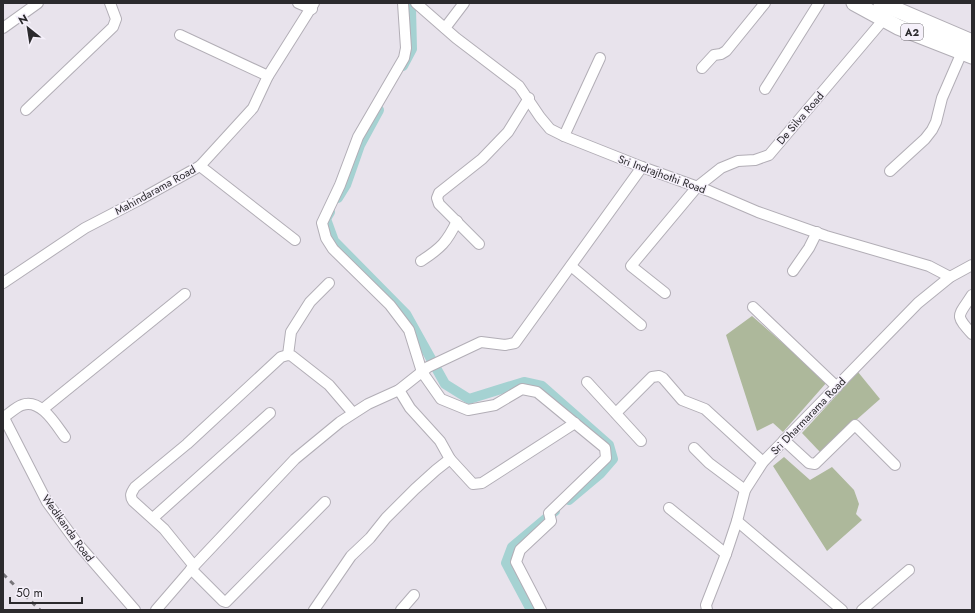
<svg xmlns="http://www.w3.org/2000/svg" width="975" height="613" font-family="Jost,sans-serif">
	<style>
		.green { fill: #adb89b }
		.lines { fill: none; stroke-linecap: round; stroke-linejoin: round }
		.canal { stroke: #a5d2d2; stroke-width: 10 }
		.minor-casing { stroke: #b2aeb6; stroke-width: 12 }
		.highway-casing { stroke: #b2aeb6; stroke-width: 17 }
		.minor { stroke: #fff; stroke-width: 10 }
		.highway { stroke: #fff; stroke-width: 15 }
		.rail { stroke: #77757a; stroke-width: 3; stroke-dasharray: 5 5; stroke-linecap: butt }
		.labels { text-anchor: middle; stroke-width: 3; stroke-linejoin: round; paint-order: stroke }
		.shield { fill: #f5f0fa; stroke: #68656a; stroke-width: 1 }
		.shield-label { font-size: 10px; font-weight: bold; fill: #2b2a2d }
		.street-label { font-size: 11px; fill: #2b2a2d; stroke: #f5f0fa }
	</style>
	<rect width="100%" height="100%" fill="#e8e3ec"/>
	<g class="green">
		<path d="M 752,316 L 827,382 L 783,432 L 773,423 L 757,431 L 726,335 Z"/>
		<path d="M 858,372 L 880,399 L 820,452 L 802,433 Z"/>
		<path d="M 784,457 L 810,480 L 832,467 L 854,490 L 859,504 L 856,514 L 862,520 L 827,551 L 773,466 Z"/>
	</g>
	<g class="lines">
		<g class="canal">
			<path d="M 403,66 L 412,49 L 411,8"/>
			<path d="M 338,198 L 346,185 L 360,145 L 379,110"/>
			<path d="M 330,212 L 326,219 L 334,241 L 406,314 L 445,384 L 469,399 L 524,382 L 542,386 L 609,445 L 613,459 L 600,474 L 569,500"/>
			<path d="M 531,610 L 506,563 L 512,547 L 555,511"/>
		</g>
		<g class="minor-casing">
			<g id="minor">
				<path d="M 298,3 L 312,9"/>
				<path d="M 403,3 L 406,48 L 404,58 L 358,137 L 340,185 L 322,223 L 326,238 L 333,249 L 390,305 L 409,330 L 422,372 L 441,399 L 468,410 L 495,405 L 522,389 L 537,392 L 605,448 L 606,458 L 549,513 L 551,521 L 520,550 L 516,562 L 541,610"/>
				<path d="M 416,3 L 456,38 L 519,86 L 540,117 L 550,129 L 564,136 L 642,167 L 709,191 L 758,212 L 826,236 L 929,266 L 950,277"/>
				<path d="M 3,28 L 38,3"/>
				<path d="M 445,28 L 464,3"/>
				<path d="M 180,35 L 268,76"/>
				<path d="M 702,68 L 714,55 L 721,54 L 726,51 L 765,3"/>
				<path d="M 765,89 L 819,3"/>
				<path d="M 26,110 L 113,27 L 116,19 L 110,3"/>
				<path d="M 564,136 L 600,58"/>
				<path d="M 200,166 L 295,240"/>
				<path d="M 890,171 L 925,139 L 932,130 L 936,122 L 942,98 L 962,52"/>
				<path d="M 479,244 L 439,204 L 437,198 L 439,193 L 482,159 L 508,132 L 529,98"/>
				<path d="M 421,261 C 441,248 447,242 457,221"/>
				<path d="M 571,266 L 641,325"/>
				<path d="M 793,271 L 809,248 L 817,232"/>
				<path d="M 3,283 L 85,228 L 139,200 L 200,166 L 253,108 L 268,76 L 314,3"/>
				<path d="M 665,293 L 631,266 L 697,187 L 721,168 L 738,161 L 755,160 L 769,155 L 884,19"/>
				<path d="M 972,295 C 958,317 954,314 972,334"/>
				<path d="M 753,307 L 837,387"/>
				<path d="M 288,355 L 291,332 L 310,302 L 329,283"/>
				<path d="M 587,382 L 641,441"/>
				<path d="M 43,409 L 185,294"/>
				<path d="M 616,413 L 652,377 L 659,376 L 663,378 L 682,400 L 705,409 L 763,462"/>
				<path d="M 3,416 L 47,502 L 77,543 L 135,610"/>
				<path d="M 4,417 C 9,414 16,407 22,405 C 41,398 56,425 65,437"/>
				<path d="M 784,440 L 809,463 L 815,464 L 855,425 L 895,465"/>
				<path d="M 694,448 L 709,463 L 745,490"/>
				<path d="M 450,459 L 473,484 L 482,483 L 575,423"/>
				<path d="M 669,508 L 726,554"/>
				<path d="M 153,518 L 270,413"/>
				<path d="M 737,521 L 842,610"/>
				<path d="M 194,566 L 164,529 L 133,501 C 129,495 132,492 135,487 L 187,444 L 281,357 L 288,355 L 292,356 L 329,385 L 353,413"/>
				<path d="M 191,569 L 223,601 L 226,602 L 325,502"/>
				<path d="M 156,610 L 194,566 L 295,459 L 340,422 L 368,404 L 399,390 L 428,367 L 481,342 L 505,345 L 515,343 L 642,167"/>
				<path d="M 314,610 L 351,556 L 370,538 L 386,518 L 415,489 L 436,470 L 450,459 L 440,441 L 410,408 L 399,390"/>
				<path d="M 401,610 L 414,595"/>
				<path d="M 707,610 L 706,605 L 726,554 L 737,521 L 745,490 L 763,462 L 918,303 L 950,277 L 972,265"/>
				<path d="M 862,610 L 909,570"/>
			</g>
		</g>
		<g class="highway-casing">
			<g id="highway">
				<path d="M 854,3 L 898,27 L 972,56"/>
				<path d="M 881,3 L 972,42"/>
			</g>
		</g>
		<use href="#minor" class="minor"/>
		<use href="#highway" class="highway"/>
		<path class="rail" d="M 3,574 L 40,610"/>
	</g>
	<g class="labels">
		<rect class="shield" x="901" y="24" width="22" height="16" rx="3"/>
		<g class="shield-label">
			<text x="912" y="36">A2</text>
		</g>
		<g class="street-label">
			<text transform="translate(800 118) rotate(-49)" y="4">De Silva Road</text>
			<text transform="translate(662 174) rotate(20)" y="4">Sri Indrajhothi Road</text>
			<text transform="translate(155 190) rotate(-29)" y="4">Mahindarama Road</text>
			<text transform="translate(808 416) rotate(-46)" y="4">Sri Dharmarama Road</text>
			<text transform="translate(68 528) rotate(54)" y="4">Wedikanda Road</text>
		</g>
	</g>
	<rect width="975" height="613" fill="none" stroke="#2b2a2d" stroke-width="8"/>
	<g transform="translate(28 28) rotate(330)" stroke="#f5f0fa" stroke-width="3" paint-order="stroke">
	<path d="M0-3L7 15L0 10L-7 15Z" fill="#2b2a2d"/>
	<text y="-6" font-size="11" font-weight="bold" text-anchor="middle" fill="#2b2a2d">N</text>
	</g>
	<path d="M10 597v6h72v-6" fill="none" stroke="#2b2a2d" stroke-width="2"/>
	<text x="16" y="597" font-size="12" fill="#2b2a2d" stroke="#f5f0fa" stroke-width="3" paint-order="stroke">50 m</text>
</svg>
